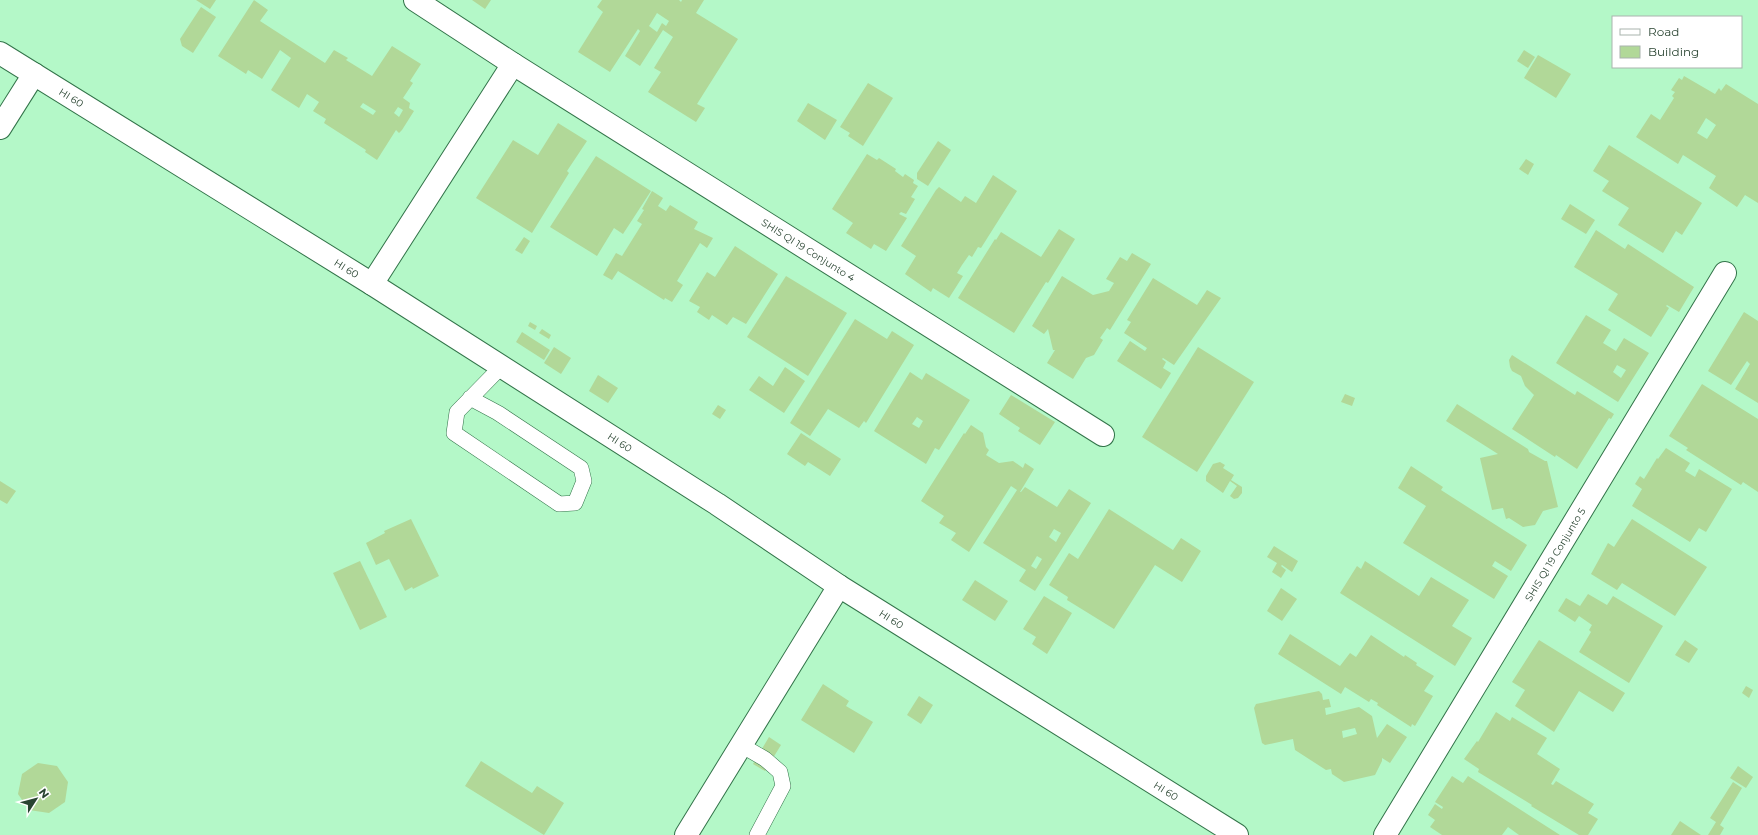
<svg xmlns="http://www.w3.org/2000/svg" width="1758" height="835" font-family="Montserrat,sans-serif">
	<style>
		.building { fill: #b1d898; fill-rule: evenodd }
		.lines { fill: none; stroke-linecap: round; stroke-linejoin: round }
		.service-casing { stroke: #33744a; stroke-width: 16 }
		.minor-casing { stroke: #33744a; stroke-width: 24 }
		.service { stroke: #fff; stroke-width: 15 }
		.minor { stroke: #fff; stroke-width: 22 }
		.labels { text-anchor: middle; stroke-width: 3; stroke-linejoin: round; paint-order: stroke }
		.street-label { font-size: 10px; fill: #294431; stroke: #fff }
	</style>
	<rect width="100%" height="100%" fill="#b4f8c8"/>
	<g class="building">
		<path d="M 196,0 L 216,0 L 210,9 Z"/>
		<path d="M 254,0 L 268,10 L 260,21 L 325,63 L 334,50 L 348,58 L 346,60 L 372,76 L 392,46 L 421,64 L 410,81 L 413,83 L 403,98 L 410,103 L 409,108 L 414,111 L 402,130 L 399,133 L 396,130 L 377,160 L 365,152 L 366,150 L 324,123 L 326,119 L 313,111 L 319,102 L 307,94 L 299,108 L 271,90 L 291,58 L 280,50 L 262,79 L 248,70 L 246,74 L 218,56 ZM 363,103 L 376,111 L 373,115 L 360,107 ZM 398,107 L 403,110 L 399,117 L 394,113 Z"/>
		<path d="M 472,0 L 491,0 L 485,9 Z"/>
		<path d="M 602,0 L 679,0 L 681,2 L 682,0 L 704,0 L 696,13 L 738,39 L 697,104 L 705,108 L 696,122 L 648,92 L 661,72 L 654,68 L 673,37 L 663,30 L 640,66 L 625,56 L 640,31 L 638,29 L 610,72 L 578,52 L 603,12 L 597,7 ZM 657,13 L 669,21 L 666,26 L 662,23 L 657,32 L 649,26 Z"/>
		<path d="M 201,7 L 216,17 L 193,53 L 182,46 L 180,39 Z"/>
		<path d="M 1524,50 L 1535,57 L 1528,68 L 1517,61 Z"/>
		<path d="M 1538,55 L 1571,74 L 1556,98 L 1524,78 Z"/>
		<path d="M 1684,76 L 1715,94 L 1719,88 L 1721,91 L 1726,84 L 1758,104 L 1758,203 L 1745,195 L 1737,207 L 1709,188 L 1716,176 L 1683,155 L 1678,164 L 1636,137 L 1651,114 L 1660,120 L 1674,98 L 1672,96 L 1675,92 L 1671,90 L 1679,78 L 1682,80 ZM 1706,118 L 1716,125 L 1707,139 L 1697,133 Z"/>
		<path d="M 868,83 L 893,98 L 863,146 L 848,136 L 850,133 L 840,127 Z"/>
		<path d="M 808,103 L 837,120 L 825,140 L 797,121 Z"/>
		<path d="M 558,123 L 587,141 L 567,171 L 569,173 L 532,233 L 476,198 L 513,140 L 538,155 Z"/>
		<path d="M 938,141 L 951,150 L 928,186 L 917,179 L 917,173 Z"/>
		<path d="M 1609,145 L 1702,203 L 1682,235 L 1676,231 L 1663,253 L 1618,225 L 1629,208 L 1602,191 L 1609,181 L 1593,171 Z"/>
		<path d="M 867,154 L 877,160 L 879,158 L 896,169 L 895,171 L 903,177 L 905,174 L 914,180 L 913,183 L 918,186 L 911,197 L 915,199 L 906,214 L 901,212 L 899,214 L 907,218 L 886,251 L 874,244 L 871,249 L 846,233 L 853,223 L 832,209 Z"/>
		<path d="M 596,156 L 651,191 L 623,234 L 614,228 L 597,256 L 550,227 Z"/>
		<path d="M 1526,159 L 1534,164 L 1528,175 L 1519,169 Z"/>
		<path d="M 993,175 L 1017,191 L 981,248 L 978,247 L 972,257 L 969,255 L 962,265 L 957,273 L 963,276 L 949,298 L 933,288 L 931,292 L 905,274 L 916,256 L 901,246 L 936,190 L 939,187 L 961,202 L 965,196 L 976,203 Z"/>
		<path d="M 652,191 L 663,198 L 658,206 L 666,211 L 670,205 L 698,222 L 694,229 L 713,238 L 707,248 L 700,243 L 677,281 L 683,285 L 672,302 L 665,298 L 664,300 L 618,271 L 612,280 L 603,275 L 616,253 L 622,256 L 642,224 L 637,221 L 644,210 L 642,209 Z"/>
		<path d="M 1570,204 L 1595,220 L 1586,234 L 1561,219 Z"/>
		<path d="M 1059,229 L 1075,239 L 1048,283 L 1046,282 L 1014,333 L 958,298 L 995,239 L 996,240 L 1001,232 L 1041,257 Z"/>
		<path d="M 1596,230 L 1625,249 L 1628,244 L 1694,287 L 1679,312 L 1667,305 L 1666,306 L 1669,308 L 1651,337 L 1608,310 L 1618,294 L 1574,267 Z"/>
		<path d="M 524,237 L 530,241 L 522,254 L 515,250 Z"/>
		<path d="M 735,246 L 778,274 L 746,324 L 733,317 L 727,325 L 712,315 L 709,320 L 697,312 L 700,307 L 689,301 L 707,272 L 715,277 Z"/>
		<path d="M 1132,253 L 1151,264 L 1110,330 L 1107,328 L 1100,338 L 1103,340 L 1094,355 L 1086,358 L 1073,379 L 1047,363 L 1055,350 L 1053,350 L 1048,329 L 1044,334 L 1032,326 L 1062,276 L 1093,295 L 1109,291 L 1114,283 L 1106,279 L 1120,257 L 1127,261 Z"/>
		<path d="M 786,276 L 847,313 L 808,376 L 747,337 Z"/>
		<path d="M 1153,278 L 1197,305 L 1207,290 L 1221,298 L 1174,365 L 1163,358 L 1162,359 L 1166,362 L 1163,368 L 1171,373 L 1161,389 L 1117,361 L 1130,341 L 1145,351 L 1147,348 L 1124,333 L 1131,322 L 1127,320 Z"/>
		<path d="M 1744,312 L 1758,321 L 1758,403 L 1735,389 L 1750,364 L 1747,361 L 1731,385 L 1708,371 Z"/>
		<path d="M 1586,315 L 1611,330 L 1603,343 L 1616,351 L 1624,338 L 1649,353 L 1618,402 L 1556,363 ZM 1617,365 L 1626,370 L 1621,378 L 1613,372 Z"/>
		<path d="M 855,319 L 887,339 L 892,331 L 914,345 L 866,423 L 864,421 L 859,428 L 828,409 L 810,436 L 790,423 Z"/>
		<path d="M 530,322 L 537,326 L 535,330 L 528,326 Z"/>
		<path d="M 542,329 L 551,335 L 549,339 L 539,333 Z"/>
		<path d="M 522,332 L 550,350 L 544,360 L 516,342 Z"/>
		<path d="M 554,347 L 571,358 L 561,374 L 544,363 Z"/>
		<path d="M 1198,347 L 1254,382 L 1197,472 L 1142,437 Z"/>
		<path d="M 1512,355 L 1575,395 L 1577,391 L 1614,414 L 1611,419 L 1609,418 L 1577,469 L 1556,455 L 1555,457 L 1512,429 L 1534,395 L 1525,386 L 1521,376 L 1512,371 L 1510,367 L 1509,360 Z"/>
		<path d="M 785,367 L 805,381 L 784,413 L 749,390 L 759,376 L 773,386 Z"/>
		<path d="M 910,372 L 922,380 L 926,373 L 970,400 L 939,450 L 935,448 L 926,464 L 874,431 ZM 917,417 L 923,421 L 919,428 L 912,424 Z"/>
		<path d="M 598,375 L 618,388 L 608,403 L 589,391 Z"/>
		<path d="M 1702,384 L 1758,419 L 1758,492 L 1743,482 L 1741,485 L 1686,450 L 1688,448 L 1669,436 Z"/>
		<path d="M 1345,394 L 1355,398 L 1352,406 L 1341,402 Z"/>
		<path d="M 1011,395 L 1055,422 L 1040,445 L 1018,431 L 1020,428 L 999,414 Z"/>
		<path d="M 1457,404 L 1528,449 L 1529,452 L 1545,461 L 1547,461 L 1558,507 L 1543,511 L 1535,525 L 1523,527 L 1509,518 L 1506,519 L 1503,508 L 1492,510 L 1480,458 L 1498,454 L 1446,421 Z"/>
		<path d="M 718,405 L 726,410 L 720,419 L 712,414 Z"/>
		<path d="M 971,425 L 983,433 L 986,447 L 989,450 L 986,455 L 999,463 L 1013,461 L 1023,468 L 1025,463 L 1034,469 L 1020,492 L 1021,492 L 1025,487 L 1057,507 L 1069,489 L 1091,503 L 1035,591 L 1019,581 L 1026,570 L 983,543 L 1017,490 L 1011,486 L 969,552 L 951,540 L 956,533 L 939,523 L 944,516 L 921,501 L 964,433 L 965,434 ZM 1054,529 L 1061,533 L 1056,542 L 1049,537 ZM 1037,556 L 1042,559 L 1036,569 L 1031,566 Z"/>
		<path d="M 801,433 L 841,459 L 830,476 L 808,462 L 805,466 L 787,454 Z"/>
		<path d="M 1666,448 L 1690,463 L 1685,471 L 1695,477 L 1699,469 L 1732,489 L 1706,532 L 1699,528 L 1690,542 L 1632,506 L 1642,489 L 1635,484 L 1640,476 L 1644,479 L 1657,458 L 1658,459 Z"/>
		<path d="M 1220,462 L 1225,465 L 1223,468 L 1234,475 L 1231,480 L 1242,487 L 1242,493 L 1238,498 L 1234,499 L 1230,496 L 1237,486 L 1230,481 L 1223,493 L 1206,481 L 1206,476 L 1213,464 Z"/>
		<path d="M 1411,466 L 1443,487 L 1441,490 L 1527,545 L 1511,571 L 1495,561 L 1492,566 L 1508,576 L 1494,599 L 1403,543 L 1426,506 L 1398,488 Z"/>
		<path d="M 0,481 L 16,491 L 7,504 L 0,500 Z"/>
		<path d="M 1109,509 L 1173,550 L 1181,538 L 1201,551 L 1182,582 L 1155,565 L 1114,629 L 1067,600 L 1068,597 L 1049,585 L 1069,553 L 1078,559 Z"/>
		<path d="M 411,519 L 439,576 L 413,589 L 412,587 L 405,591 L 389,559 L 376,565 L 366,543 L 385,533 L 384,531 Z"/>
		<path d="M 1632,519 L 1707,567 L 1675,616 L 1622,583 L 1617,590 L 1591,574 L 1608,543 L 1614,547 Z"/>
		<path d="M 1274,546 L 1298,561 L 1292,572 L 1282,565 L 1281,566 L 1286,570 L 1281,578 L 1272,572 L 1277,563 L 1267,557 Z"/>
		<path d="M 360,561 L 387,617 L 360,630 L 333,573 Z"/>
		<path d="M 1365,561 L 1419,596 L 1431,577 L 1469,600 L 1452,626 L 1472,638 L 1455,666 L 1340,593 L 1357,566 L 1361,569 Z"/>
		<path d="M 975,580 L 1008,601 L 995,621 L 962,600 Z"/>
		<path d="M 1281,588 L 1297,599 L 1282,621 L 1267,611 Z"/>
		<path d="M 1588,594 L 1607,605 L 1613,596 L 1663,626 L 1629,683 L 1579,652 L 1591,632 L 1589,630 L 1592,625 L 1579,616 L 1575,622 L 1558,611 L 1566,598 L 1580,606 Z"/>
		<path d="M 1044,596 L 1072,613 L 1047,654 L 1032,644 L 1036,637 L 1023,629 Z"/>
		<path d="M 1290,634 L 1340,666 L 1350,653 L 1356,657 L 1371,635 L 1404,657 L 1405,655 L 1417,663 L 1416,665 L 1434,676 L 1424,691 L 1433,696 L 1415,726 L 1412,724 L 1411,727 L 1377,705 L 1378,703 L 1371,699 L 1369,702 L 1345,687 L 1341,694 L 1278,654 Z"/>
		<path d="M 1539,640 L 1625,693 L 1613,712 L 1579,691 L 1554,732 L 1515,706 L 1525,690 L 1512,682 Z"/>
		<path d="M 1685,640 L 1698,649 L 1689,663 L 1675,655 Z"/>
		<path d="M 823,684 L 849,701 L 846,706 L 873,722 L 854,753 L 801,720 Z"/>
		<path d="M 1746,686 L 1753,690 L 1749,698 L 1742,693 Z"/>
		<path d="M 1319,691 L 1322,694 L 1323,700 L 1329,699 L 1331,707 L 1325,708 L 1326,715 L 1359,707 L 1372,716 L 1377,738 L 1387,724 L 1407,737 L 1390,763 L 1382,758 L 1382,761 L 1375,775 L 1344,782 L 1332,774 L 1331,769 L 1326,770 L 1295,750 L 1293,739 L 1265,745 L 1262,743 L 1254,708 L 1256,704 ZM 1355,728 L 1357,734 L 1343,738 L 1342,731 Z"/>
		<path d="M 919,696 L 933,705 L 921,724 L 907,715 Z"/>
		<path d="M 1496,712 L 1510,721 L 1512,717 L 1547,738 L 1537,754 L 1560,769 L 1551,784 L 1553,785 L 1556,781 L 1594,804 L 1588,813 L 1598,819 L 1588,835 L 1579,835 L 1531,806 L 1532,805 L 1478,772 L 1479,769 L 1464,759 L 1477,741 L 1478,742 Z"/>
		<path d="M 769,737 L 781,745 L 765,771 L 753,764 Z"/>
		<path d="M 481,761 L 532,793 L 537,786 L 564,803 L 544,835 L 465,786 Z"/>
		<path d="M 38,763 L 57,766 L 68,782 L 65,802 L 49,813 L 29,810 L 18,794 L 22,774 Z"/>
		<path d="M 1738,766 L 1753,777 L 1746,788 L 1730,778 Z"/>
		<path d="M 1452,776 L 1463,783 L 1468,776 L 1560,835 L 1519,835 L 1508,827 L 1502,835 L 1442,835 L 1430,827 L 1435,820 L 1428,815 L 1435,804 L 1442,809 L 1443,807 L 1435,802 Z"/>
		<path d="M 1733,782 L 1742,788 L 1720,825 L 1724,828 L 1720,835 L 1708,835 L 1716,822 L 1710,818 Z"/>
		<path d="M 1680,821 L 1701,835 L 1671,835 Z"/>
	</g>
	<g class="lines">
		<g class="service-casing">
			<g id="service">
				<path d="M 470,398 L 498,413 L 581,468 L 584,481 L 575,503 L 559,504 L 454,433 L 457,412 L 501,367"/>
				<path d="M 741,745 L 765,759 L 780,772 L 783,786 L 757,835"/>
			</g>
		</g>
		<g class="minor-casing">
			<g id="minor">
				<path id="s1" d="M 415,0 L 513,64 L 1103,435"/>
				<path id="s2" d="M 0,53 L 372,284 L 717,504 L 839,586 L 1237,835"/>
				<path d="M 0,128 L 34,74"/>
				<path d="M 372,284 L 513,64"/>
				<path d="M 686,835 L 839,586"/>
				<path id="s3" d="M 1385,835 L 1725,273"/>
			</g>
		</g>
		<use href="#service" class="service"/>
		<use href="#minor" class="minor"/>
	</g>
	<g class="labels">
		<g class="street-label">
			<text dy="4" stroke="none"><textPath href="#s2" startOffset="84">HI 60</textPath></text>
			<text dy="4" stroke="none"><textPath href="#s1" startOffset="466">SHIS QI 19 Conjunto 4</textPath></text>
			<text dy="4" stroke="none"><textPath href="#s2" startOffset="408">HI 60</textPath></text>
			<text dy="4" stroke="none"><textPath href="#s2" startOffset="732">HI 60</textPath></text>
			<text dy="4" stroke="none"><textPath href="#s3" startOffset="328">SHIS QI 19 Conjunto 5</textPath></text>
			<text dy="4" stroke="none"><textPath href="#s2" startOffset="1056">HI 60</textPath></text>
			<text dy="4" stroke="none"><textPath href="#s2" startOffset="1380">HI 60</textPath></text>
		</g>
	</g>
	<rect x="1612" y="16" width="130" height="52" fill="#ffffff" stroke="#a9b4ad"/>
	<rect x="1620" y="29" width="20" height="6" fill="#ffffff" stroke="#a9b4ad"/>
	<text x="1648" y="36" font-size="12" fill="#294431">Road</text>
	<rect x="1620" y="46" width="20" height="12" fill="#b1d898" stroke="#a9b4ad"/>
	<text x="1648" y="56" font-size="12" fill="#294431">Building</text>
	<g transform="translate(36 799) rotate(54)" stroke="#ffffff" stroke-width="3" paint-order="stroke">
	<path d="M0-3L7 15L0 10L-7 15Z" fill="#294431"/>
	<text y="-6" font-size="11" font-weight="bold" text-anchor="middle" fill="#294431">N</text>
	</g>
</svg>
